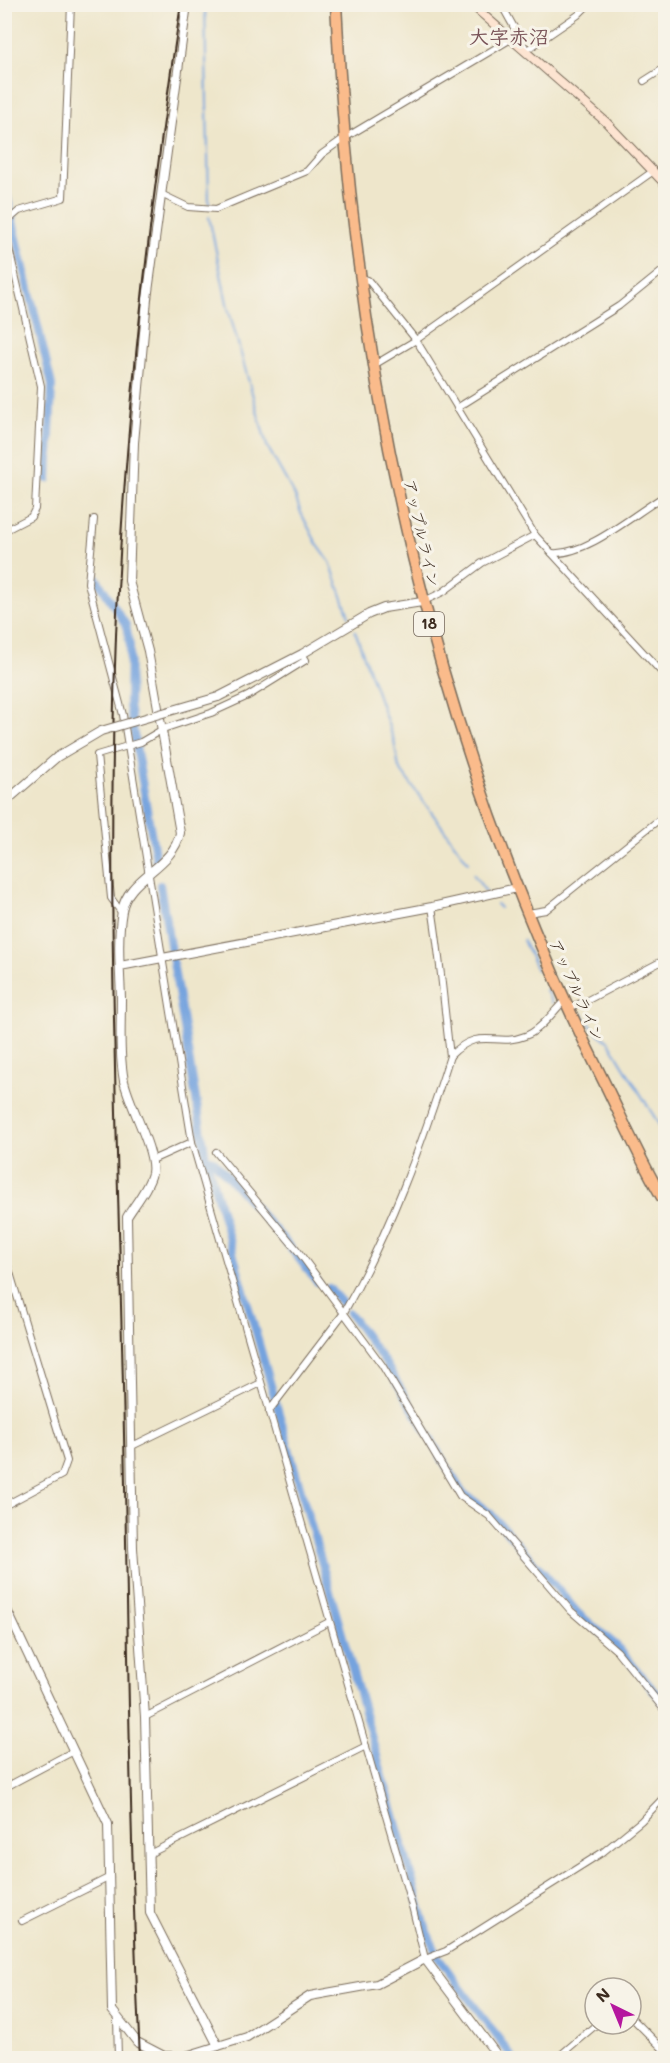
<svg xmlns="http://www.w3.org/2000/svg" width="670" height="2063" font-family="Mali,'Klee One',sans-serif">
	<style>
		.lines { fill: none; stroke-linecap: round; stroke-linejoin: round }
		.stream { stroke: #75a3de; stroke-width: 2 }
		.canal { stroke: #75a3de; stroke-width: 8 }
		.minor-casing { stroke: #7a6c5b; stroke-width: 8 }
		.tertiary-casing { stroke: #7a6c5b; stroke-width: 10 }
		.secondary-casing { stroke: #7a6c5b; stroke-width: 10 }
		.trunk-casing { stroke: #7a6c5b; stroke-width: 13 }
		.minor { stroke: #fff; stroke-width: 6 }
		.tertiary { stroke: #fff; stroke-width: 8 }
		.secondary { stroke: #fde4d1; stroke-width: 8 }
		.trunk { stroke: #fabb8b; stroke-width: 10 }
		.rail { stroke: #3b2a1e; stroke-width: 2 }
		.tertiary-bridge-casing { stroke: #7a6c5b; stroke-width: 10; stroke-linecap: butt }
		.tertiary-bridge { stroke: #fff; stroke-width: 8 }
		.labels { text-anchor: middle; stroke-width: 6; stroke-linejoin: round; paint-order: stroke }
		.shield { fill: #f7f3e8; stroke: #73665b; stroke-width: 1.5 }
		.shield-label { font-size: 15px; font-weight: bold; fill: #3b2a1e }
		.street-label { font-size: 16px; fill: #3b2a1e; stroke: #f7f3e8 }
		.quarter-label { font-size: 20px; font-weight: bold; fill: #785257; stroke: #f7f3e8 }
	</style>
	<rect width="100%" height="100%" fill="#f7f3e8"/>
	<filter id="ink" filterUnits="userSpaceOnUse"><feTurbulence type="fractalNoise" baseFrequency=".0167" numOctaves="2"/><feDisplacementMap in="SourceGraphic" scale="12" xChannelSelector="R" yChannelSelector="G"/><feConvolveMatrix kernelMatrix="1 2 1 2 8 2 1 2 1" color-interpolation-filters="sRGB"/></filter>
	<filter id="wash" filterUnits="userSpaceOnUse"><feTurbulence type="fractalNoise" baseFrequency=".008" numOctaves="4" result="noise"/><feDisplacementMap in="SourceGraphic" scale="24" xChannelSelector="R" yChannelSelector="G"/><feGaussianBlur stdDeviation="1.35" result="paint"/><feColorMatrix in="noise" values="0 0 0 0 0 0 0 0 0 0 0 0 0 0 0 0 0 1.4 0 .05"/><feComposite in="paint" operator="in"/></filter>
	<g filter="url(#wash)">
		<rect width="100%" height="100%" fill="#eee6cb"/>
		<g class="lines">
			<g class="stream">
				<path d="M 205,4 L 209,204"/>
				<path d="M 209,217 L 228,308 L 267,446 L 295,496 L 301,513 L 317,544 L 330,562 L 349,616"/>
				<path d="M 355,631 L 394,741 L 399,768 L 468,862"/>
				<path d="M 473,874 L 486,892"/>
				<path d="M 496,904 L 500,908"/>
				<path d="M 523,940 L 537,970"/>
				<path d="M 546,990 L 552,1003"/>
				<path d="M 582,1014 L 595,1031 L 609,1042 L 666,1136"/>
			</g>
			<g class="canal">
				<path d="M 4,184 L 52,385 L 48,479"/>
				<path d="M 97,579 L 126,625 L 130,646 L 129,706 L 156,860"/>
				<path d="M 160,885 L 206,1158 L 428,1934 L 440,1960 L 513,2058"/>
				<path d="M 206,1158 L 213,1160 L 285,1241 L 317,1282"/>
				<path d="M 329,1288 L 343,1304"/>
				<path d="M 349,1313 L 386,1364 L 462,1492 L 490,1513 L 533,1561"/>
				<path d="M 537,1565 L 578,1613 L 616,1645 L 666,1705"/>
			</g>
		</g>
	</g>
	<g filter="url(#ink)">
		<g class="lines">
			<g class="minor-casing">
				<g id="minor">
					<path d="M 501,4 L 527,51"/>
					<path d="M 527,50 L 578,15 L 589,4"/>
					<path d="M 644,81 L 666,67"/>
					<path d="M 657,176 L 666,169"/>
					<path d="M 161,194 L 188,207 L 216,209 L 307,171 L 322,154 L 343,139 L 511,39"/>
					<path d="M 4,224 L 19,211 L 63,198 L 71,4"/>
					<path d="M 4,227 L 41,386 L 35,509 L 31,517 L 4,531"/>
					<path d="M 359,277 L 368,280 L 416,340 L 535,535 L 666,677"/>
					<path d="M 374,365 L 416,340 L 652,172"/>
					<path d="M 457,408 L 619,306 L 666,268"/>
					<path d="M 94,519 L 88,583 L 123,715 L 192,1142 L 413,1910 L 425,1959 L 446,1951 L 603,1852 L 641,1821 L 666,1795"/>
					<path d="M 552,553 C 587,556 635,513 666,495"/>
					<path d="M 422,602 L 443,592 L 482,563 L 535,535"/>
					<path d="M 432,907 C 440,956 444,1006 450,1056"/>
					<path d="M 121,912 L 111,898 L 97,755 L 141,742 L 163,729 L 211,713 L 248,696 L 306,660 L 302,654"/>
					<path d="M 528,913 L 546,910 L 666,814"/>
					<path d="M 567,1008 L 584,1002 L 666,959"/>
					<path d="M 216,1152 L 298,1251 L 382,1365 L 460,1496 L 489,1516 L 571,1611 L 617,1651 L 666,1712"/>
					<path d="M 152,1160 L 192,1142"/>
					<path d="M 4,1253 L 67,1461 L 62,1475 L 4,1506"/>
					<path d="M 269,1411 L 343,1314 C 389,1234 422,1144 450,1056 C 480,1025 495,1048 525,1036 C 540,1031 553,1012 564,1001"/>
					<path d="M 132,1446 L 261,1383"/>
					<path d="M 145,1717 L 329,1622"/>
					<path d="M 4,1788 L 72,1752"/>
					<path d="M 149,1854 L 366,1746"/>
					<path d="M 22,1921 L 110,1877"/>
					<path d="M 631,2017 L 666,2052"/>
					<path d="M 117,2018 L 118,2058"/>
					<path d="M 4,2053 L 8,2058"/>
					<path d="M 557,2058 L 597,2024"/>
				</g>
			</g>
			<g class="tertiary-casing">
				<g id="tertiary">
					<path d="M 187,4 L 147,299 L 134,443 L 129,581 L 148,651 L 180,833 C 173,868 127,877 122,911 C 117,939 120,970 121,998 C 121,1026 119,1054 124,1081 C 129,1105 156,1151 152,1173 C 149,1187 135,1204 127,1217 L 133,1548 L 145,1717 L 150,1913 L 218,2046"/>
					<path d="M 218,697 L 302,654 L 369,614 L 384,608 L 422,602"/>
					<path d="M 120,966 L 432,907 L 517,888"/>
					<path d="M 4,1604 L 108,1824 L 112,2010 L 137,2042 L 164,2056 L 186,2056 L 247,2037 L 310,1996 L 377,1984 L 425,1959 L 499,2058"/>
				</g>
			</g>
			<g class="secondary-casing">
				<path id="secondary" d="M 471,4 L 606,122 L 666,185"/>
			</g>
			<g class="trunk-casing">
				<path id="trunk" d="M 336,4 C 353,380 436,749 606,1086 C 625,1125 643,1166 666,1204"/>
			</g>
			<use href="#minor" class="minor"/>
			<use href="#tertiary" class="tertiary"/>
			<use href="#secondary" class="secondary"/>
			<use href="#trunk" class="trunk"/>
			<path class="rail" d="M 140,2058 C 129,1835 128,1610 123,1386 C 117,1122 105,855 118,590 C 128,394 151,199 181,4"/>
			<g class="tertiary-bridge-casing">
				<path id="tertiary-bridge" d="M 4,803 L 57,757 L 101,731 L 218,697"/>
			</g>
			<use href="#tertiary-bridge" class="tertiary-bridge"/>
		</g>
	</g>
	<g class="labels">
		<rect class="shield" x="414" y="612" width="30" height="24" rx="4.5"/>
		<g class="shield-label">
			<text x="429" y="629">18</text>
		</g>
		<g class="street-label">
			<text transform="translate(422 533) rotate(77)" y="6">アップルライン</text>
			<text transform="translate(577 990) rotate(66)" y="6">アップルライン</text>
		</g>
		<g class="quarter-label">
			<text x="509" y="44">大字赤沼</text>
		</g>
	</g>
	<rect width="670" height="2063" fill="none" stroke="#f7f3e8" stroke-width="24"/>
	<g transform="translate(613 2006) rotate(317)"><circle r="28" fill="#f7f3e8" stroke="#aca397" stroke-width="1.5"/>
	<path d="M0-4.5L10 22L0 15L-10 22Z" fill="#b5179e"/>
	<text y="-9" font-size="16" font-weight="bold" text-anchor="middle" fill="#3b2a1e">N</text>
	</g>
</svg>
